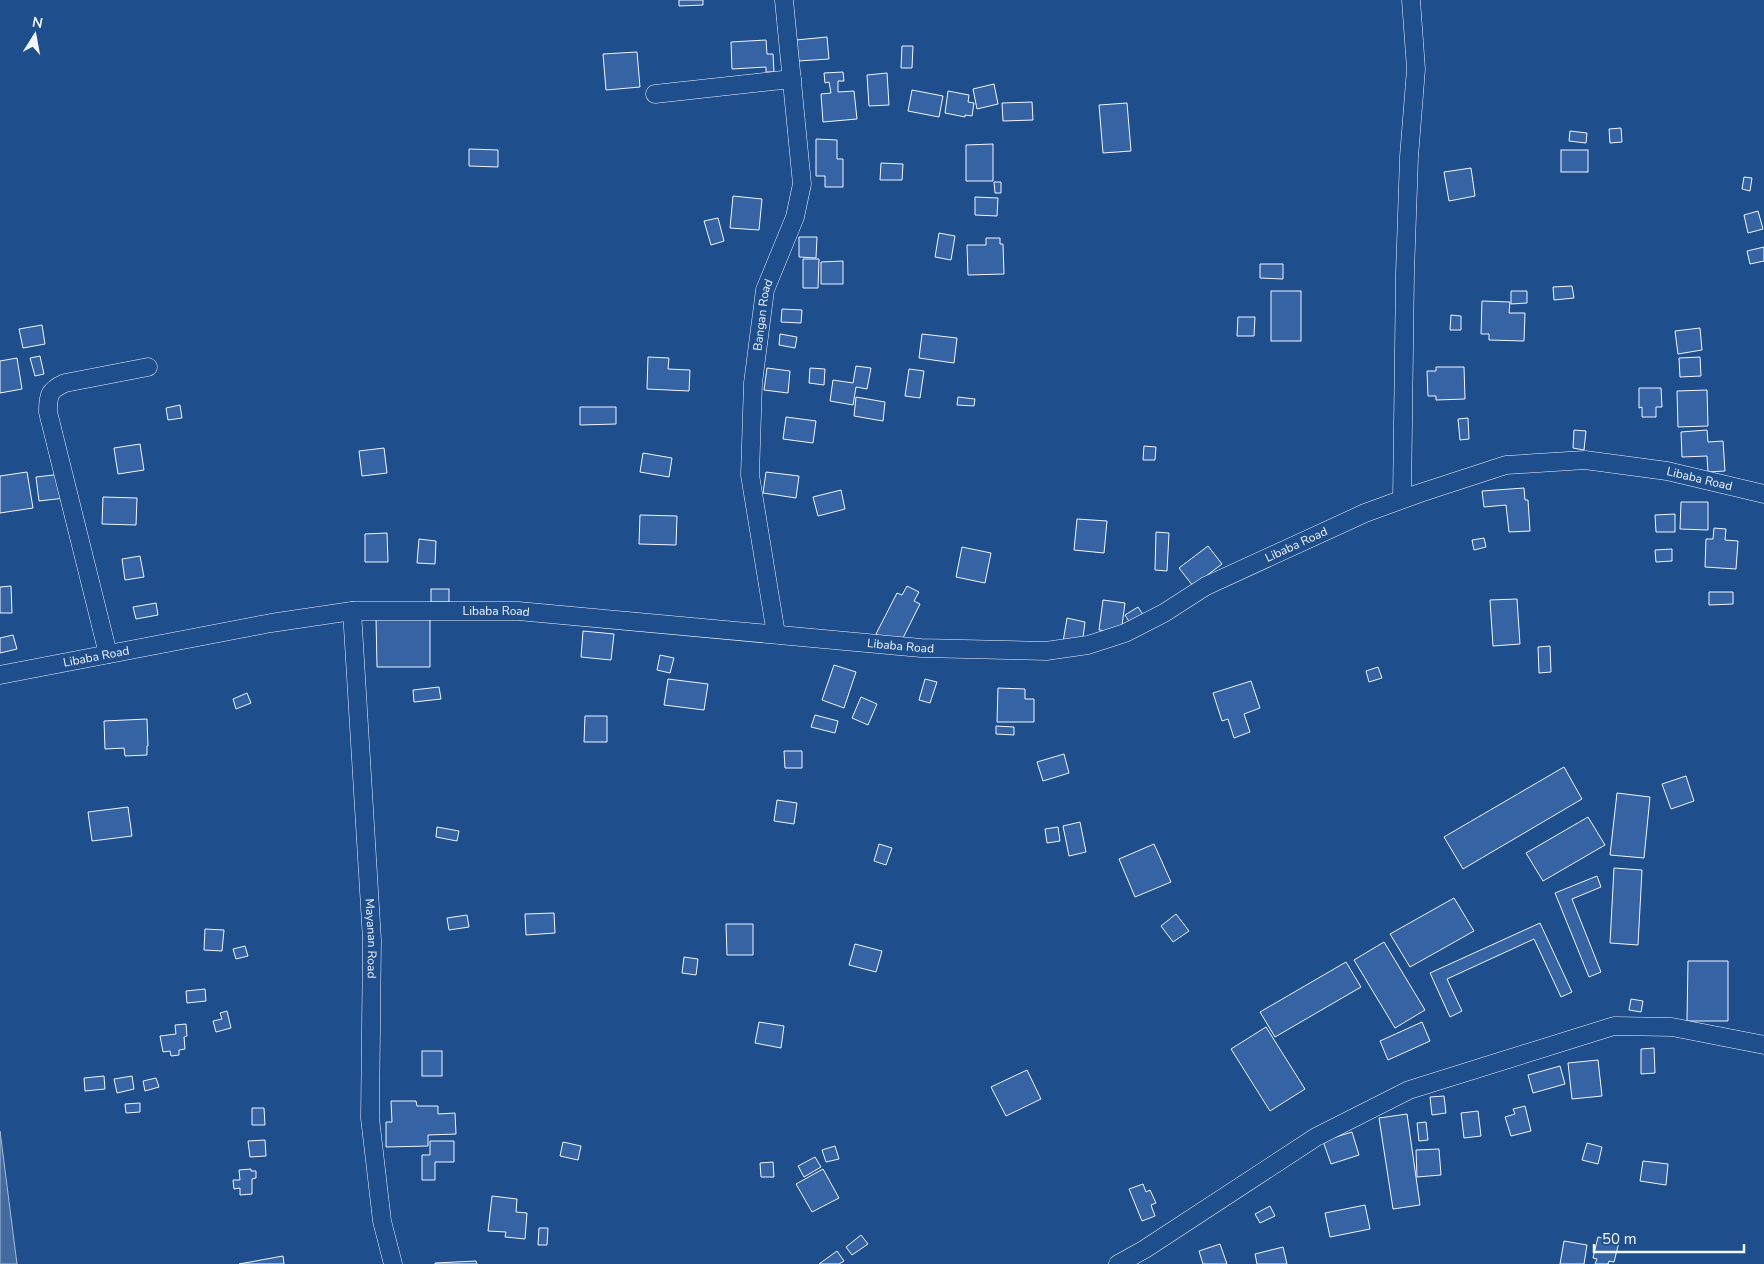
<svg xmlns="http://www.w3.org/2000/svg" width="1764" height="1264" font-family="'Nunito Sans',sans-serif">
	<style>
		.water { fill: #446ba0; stroke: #a8bbd7 }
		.building { fill: #3563a3; stroke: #f2f6ff }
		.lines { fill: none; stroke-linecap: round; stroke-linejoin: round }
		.minor-casing { stroke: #f2f6ff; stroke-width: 19 }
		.minor { stroke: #1f4e8c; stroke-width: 18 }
		.labels { text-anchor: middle; stroke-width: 4; stroke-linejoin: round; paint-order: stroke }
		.street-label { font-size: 12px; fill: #f2f6ff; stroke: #1f4e8c }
	</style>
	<rect width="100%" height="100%" fill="#1f4e8c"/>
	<path class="water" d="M 0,1131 L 17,1264 L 0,1264 Z"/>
	<g class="building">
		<path d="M 679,0 L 703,0 L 703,5 L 679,6 Z"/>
		<path d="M 827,37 L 829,59 L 798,61 L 796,40 Z"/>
		<path d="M 766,40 L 767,54 L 773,54 L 774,72 L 766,72 L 766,67 L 732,69 L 731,42 Z"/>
		<path d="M 902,46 L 913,46 L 912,68 L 901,68 Z"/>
		<path d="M 637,52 L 640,87 L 606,90 L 603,54 Z"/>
		<path d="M 843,72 L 844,81 L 838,81 L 838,92 L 854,91 L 857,119 L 823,122 L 821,94 L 831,93 L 829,82 L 825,83 L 824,73 Z"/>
		<path d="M 887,73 L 889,105 L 869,106 L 867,75 Z"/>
		<path d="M 994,84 L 998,104 L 977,109 L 973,89 Z"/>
		<path d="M 912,90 L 943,96 L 939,117 L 908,111 Z"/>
		<path d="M 948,91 L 969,95 L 968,102 L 974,103 L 972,116 L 965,115 L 965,117 L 945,113 Z"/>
		<path d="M 1032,102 L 1033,120 L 1003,121 L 1002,103 Z"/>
		<path d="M 1127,103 L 1131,151 L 1103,153 L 1099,105 Z"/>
		<path d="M 1621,128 L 1622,142 L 1610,143 L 1609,129 Z"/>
		<path d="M 1570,131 L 1587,133 L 1586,143 L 1569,141 Z"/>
		<path d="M 816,139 L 837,140 L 837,159 L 843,159 L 843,187 L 825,187 L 825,176 L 816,176 Z"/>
		<path d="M 993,144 L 993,181 L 966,181 L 966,145 Z"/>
		<path d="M 469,149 L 498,150 L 498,167 L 469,166 Z"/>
		<rect x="1561" y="150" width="27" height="22"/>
		<path d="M 881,163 L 903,164 L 902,180 L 880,180 Z"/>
		<path d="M 1471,168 L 1475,196 L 1449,201 L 1444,172 Z"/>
		<path d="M 1744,177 L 1752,178 L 1750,191 L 1742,189 Z"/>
		<path d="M 994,182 L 1001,182 L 1001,193 L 995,193 Z"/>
		<path d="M 733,196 L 762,199 L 759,230 L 730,228 Z"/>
		<path d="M 975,197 L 998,198 L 997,216 L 975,215 Z"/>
		<path d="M 1758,211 L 1763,229 L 1748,233 L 1744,215 Z"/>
		<path d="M 718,218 L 724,241 L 711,245 L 704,221 Z"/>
		<path d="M 939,233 L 955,236 L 951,260 L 935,257 Z"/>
		<path d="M 799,237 L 817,237 L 816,258 L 799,257 Z"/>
		<path d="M 986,238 L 1000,238 L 1000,244 L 1003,244 L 1004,274 L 968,275 L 967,245 L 986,245 Z"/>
		<path d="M 1764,247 L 1764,261 L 1750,264 L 1747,251 Z"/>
		<path d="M 803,259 L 819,259 L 818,288 L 803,288 Z"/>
		<path d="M 843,261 L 843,284 L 821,284 L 821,262 Z"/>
		<path d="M 1260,264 L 1283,264 L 1283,279 L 1260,278 Z"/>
		<path d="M 1572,286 L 1574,298 L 1554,300 L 1553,287 Z"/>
		<rect x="1271" y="291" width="30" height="50"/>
		<path d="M 1511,291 L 1527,291 L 1527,303 L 1511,304 Z"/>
		<path d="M 1482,301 L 1510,302 L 1509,313 L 1525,313 L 1524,341 L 1489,340 L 1489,334 L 1481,334 Z"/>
		<path d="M 782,309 L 802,310 L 801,323 L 781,322 Z"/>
		<path d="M 1451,315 L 1461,316 L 1461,330 L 1450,330 Z"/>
		<path d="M 1238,317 L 1255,317 L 1254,336 L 1237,336 Z"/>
		<path d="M 42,325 L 45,344 L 23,348 L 19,329 Z"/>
		<path d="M 1700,328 L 1702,350 L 1678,354 L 1675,331 Z"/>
		<path d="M 780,334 L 797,337 L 795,348 L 779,345 Z"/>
		<path d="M 922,334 L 957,338 L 954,363 L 919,358 Z"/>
		<path d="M 40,356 L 44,374 L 35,376 L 30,358 Z"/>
		<path d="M 648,357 L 669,358 L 668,369 L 690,370 L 689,391 L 647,389 Z"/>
		<path d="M 1700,357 L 1701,376 L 1680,377 L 1679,358 Z"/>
		<path d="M 17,358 L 22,389 L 0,393 L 0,361 Z"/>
		<path d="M 856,366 L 871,368 L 867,389 L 856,387 L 853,405 L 830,401 L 833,380 L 853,383 Z"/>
		<path d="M 1436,367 L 1464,367 L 1465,399 L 1436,400 L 1436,396 L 1428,396 L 1427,371 L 1436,371 Z"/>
		<path d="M 767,368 L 790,371 L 788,393 L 764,390 Z"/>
		<path d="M 810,368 L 825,369 L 824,385 L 809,383 Z"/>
		<path d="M 909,369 L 924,371 L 920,398 L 905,396 Z"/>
		<path d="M 1639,388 L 1661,388 L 1662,407 L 1656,407 L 1656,417 L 1642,417 L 1642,407 L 1639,408 Z"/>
		<path d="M 1707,390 L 1708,426 L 1678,427 L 1677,391 Z"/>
		<path d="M 856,397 L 885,402 L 883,421 L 854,416 Z"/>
		<path d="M 958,397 L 975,399 L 974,406 L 957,405 Z"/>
		<path d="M 180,405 L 182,418 L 168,420 L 166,408 Z"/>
		<path d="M 580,407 L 616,407 L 616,424 L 580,425 Z"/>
		<path d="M 786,417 L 816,421 L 813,443 L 783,439 Z"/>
		<path d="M 1468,418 L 1469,439 L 1460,440 L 1458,419 Z"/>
		<path d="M 1574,430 L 1586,431 L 1584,450 L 1573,448 Z"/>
		<path d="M 1707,430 L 1708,442 L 1723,441 L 1725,471 L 1708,472 L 1707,456 L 1682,457 L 1681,432 Z"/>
		<path d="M 140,444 L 144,470 L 118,474 L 114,448 Z"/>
		<path d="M 1144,446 L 1156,447 L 1155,460 L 1143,460 Z"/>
		<path d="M 384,448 L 387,473 L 362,476 L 359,451 Z"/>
		<path d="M 643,453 L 672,458 L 669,477 L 640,472 Z"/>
		<path d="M 27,472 L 33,508 L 0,513 L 0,476 Z"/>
		<path d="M 766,472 L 799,476 L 796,498 L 763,493 Z"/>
		<path d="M 62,474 L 65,498 L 39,501 L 36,477 Z"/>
		<path d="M 1524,488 L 1525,500 L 1528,500 L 1530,531 L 1509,532 L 1506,505 L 1484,507 L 1482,491 Z"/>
		<path d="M 841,490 L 845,509 L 818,516 L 813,497 Z"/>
		<path d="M 103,497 L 137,498 L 136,525 L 102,524 Z"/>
		<path d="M 1681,502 L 1708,502 L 1708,530 L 1680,529 Z"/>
		<path d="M 1675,514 L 1675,532 L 1656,532 L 1655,515 Z"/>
		<path d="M 640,515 L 677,516 L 676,545 L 639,544 Z"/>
		<path d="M 1077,519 L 1107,521 L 1104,553 L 1074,550 Z"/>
		<path d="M 1714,528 L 1726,529 L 1725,540 L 1738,541 L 1736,569 L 1705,567 L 1706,539 L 1713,539 Z"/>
		<path d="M 1156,532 L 1169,533 L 1167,571 L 1155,570 Z"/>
		<path d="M 387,533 L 388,562 L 365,562 L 365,534 Z"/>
		<path d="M 1484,538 L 1486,547 L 1474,550 L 1472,540 Z"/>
		<path d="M 419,539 L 436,541 L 435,564 L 417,563 Z"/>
		<path d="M 1208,546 L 1222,564 L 1193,586 L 1179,568 Z"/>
		<path d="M 962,547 L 991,553 L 985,583 L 956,577 Z"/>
		<path d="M 1672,549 L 1672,561 L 1656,562 L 1655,550 Z"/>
		<path d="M 140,556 L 144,577 L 125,580 L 122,559 Z"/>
		<path d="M 11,586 L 12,613 L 0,613 L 0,587 Z"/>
		<path d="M 907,586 L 919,592 L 914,601 L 920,604 L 899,646 L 876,634 L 897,593 L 902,595 Z"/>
		<rect x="431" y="589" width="18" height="13"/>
		<path d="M 1709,592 L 1733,592 L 1733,604 L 1709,605 Z"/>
		<path d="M 1517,599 L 1520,644 L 1493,646 L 1490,600 Z"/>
		<path d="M 1103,600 L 1125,603 L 1121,633 L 1099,630 Z"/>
		<path d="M 156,603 L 158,615 L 136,619 L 133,607 Z"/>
		<path d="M 1138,607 L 1146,619 L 1133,628 L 1125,615 Z"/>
		<path d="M 430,616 L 430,667 L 377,667 L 376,617 Z"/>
		<path d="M 1067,618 L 1085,622 L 1082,645 L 1063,642 Z"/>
		<path d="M 583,631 L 614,634 L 611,660 L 581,657 Z"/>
		<path d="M 13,635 L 17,649 L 0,653 L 0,638 Z"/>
		<path d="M 1550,646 L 1551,672 L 1539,673 L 1538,647 Z"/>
		<path d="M 660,655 L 674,658 L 670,673 L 657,670 Z"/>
		<path d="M 834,665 L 856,672 L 844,708 L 822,700 Z"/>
		<path d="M 1378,667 L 1382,678 L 1369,682 L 1366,671 Z"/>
		<path d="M 668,679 L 708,684 L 704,710 L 664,705 Z"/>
		<path d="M 925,679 L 937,682 L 930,703 L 919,700 Z"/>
		<path d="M 1251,681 L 1260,708 L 1244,714 L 1250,732 L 1234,738 L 1228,719 L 1222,721 L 1213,693 Z"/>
		<path d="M 439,687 L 441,699 L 414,702 L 413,690 Z"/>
		<path d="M 998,688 L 1025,689 L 1025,699 L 1034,699 L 1034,722 L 997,722 Z"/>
		<path d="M 247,693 L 251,703 L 236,709 L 233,699 Z"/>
		<path d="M 861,697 L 877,704 L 868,725 L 852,718 Z"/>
		<path d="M 815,715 L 838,721 L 835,733 L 811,727 Z"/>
		<path d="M 585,716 L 607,716 L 607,742 L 584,742 Z"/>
		<path d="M 147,719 L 148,746 L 147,746 L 147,755 L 125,756 L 124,748 L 105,749 L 104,721 Z"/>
		<path d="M 996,726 L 1014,727 L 1014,735 L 996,734 Z"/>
		<path d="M 784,751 L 802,751 L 802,768 L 785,768 Z"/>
		<path d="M 1064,754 L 1069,773 L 1043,781 L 1037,762 Z"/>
		<path d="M 1564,767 L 1582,799 L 1463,869 L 1444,837 Z"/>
		<path d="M 1686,776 L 1694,801 L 1671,809 L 1662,784 Z"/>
		<path d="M 1617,793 L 1650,797 L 1644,858 L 1610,855 Z"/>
		<path d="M 777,800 L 797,803 L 794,824 L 774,821 Z"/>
		<path d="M 128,807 L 132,836 L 92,841 L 88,812 Z"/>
		<path d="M 1588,817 L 1605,845 L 1543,881 L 1526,853 Z"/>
		<path d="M 1080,822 L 1086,852 L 1069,856 L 1063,826 Z"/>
		<path d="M 437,827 L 459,831 L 457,841 L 436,837 Z"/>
		<path d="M 1058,827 L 1060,841 L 1047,843 L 1045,829 Z"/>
		<path d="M 879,844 L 892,848 L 886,865 L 874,861 Z"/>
		<path d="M 1154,844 L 1171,882 L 1135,897 L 1119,859 Z"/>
		<path d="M 1614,868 L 1642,870 L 1638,945 L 1610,943 Z"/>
		<path d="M 1597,876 L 1601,887 L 1572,899 L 1601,972 L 1589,977 L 1555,893 Z"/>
		<path d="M 1454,898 L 1474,931 L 1410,967 L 1390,934 Z"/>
		<path d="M 554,913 L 555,933 L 526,935 L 525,914 Z"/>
		<path d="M 1176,914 L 1189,931 L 1173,942 L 1161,926 Z"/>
		<path d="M 467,915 L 469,927 L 449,930 L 447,918 Z"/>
		<path d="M 1540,923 L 1572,992 L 1561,997 L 1534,939 L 1447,979 L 1462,1011 L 1450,1017 L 1430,973 Z"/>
		<path d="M 726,924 L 753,924 L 753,955 L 727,955 Z"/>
		<path d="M 205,929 L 224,930 L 222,951 L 204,950 Z"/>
		<path d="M 1384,942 L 1425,1010 L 1395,1028 L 1354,960 Z"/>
		<path d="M 855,944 L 882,951 L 876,972 L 849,965 Z"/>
		<path d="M 245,946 L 248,956 L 236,959 L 233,949 Z"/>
		<path d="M 684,957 L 698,959 L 696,975 L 682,973 Z"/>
		<path d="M 1688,961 L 1728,961 L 1728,1021 L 1687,1021 Z"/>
		<path d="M 1346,962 L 1361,987 L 1275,1037 L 1260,1012 Z"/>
		<path d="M 205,989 L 206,1001 L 187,1003 L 186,991 Z"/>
		<path d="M 1631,999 L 1643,1001 L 1641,1012 L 1629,1010 Z"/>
		<path d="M 227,1011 L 231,1028 L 216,1032 L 213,1021 L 222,1019 L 220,1013 Z"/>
		<path d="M 759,1022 L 784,1026 L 781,1048 L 755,1043 Z"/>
		<path d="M 1422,1022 L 1430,1041 L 1388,1060 L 1380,1041 Z"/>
		<path d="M 186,1024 L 187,1036 L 184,1037 L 185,1049 L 179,1050 L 179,1055 L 171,1056 L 170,1051 L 163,1052 L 160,1036 L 176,1034 L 175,1025 Z"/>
		<path d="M 1266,1027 L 1305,1089 L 1270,1111 L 1231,1049 Z"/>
		<path d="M 1654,1048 L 1655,1073 L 1641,1074 L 1641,1049 Z"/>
		<rect x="422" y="1051" width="20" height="25"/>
		<path d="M 1598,1060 L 1602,1096 L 1572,1099 L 1568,1063 Z"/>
		<path d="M 1560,1066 L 1565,1084 L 1533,1093 L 1528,1075 Z"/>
		<path d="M 1027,1070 L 1041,1099 L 1006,1116 L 991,1087 Z"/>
		<path d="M 104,1076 L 105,1089 L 85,1091 L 84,1078 Z"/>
		<path d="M 132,1076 L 134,1089 L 117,1093 L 114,1079 Z"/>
		<path d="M 156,1078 L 159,1087 L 145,1091 L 143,1081 Z"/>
		<path d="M 1444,1096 L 1446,1113 L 1432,1115 L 1430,1097 Z"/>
		<path d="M 391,1101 L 416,1101 L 417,1106 L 438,1106 L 438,1114 L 455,1113 L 456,1134 L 428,1135 L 428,1146 L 386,1147 L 386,1122 L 392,1122 Z"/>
		<path d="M 140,1103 L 140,1112 L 126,1113 L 125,1104 Z"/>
		<path d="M 1525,1106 L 1531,1131 L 1511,1136 L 1505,1117 L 1515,1114 L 1513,1109 Z"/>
		<path d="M 252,1108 L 264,1108 L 265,1125 L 252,1125 Z"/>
		<path d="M 1478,1111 L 1481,1136 L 1464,1138 L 1461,1113 Z"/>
		<path d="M 1407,1114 L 1420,1205 L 1393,1209 L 1379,1118 Z"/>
		<path d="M 1426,1122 L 1428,1140 L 1419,1141 L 1417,1123 Z"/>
		<path d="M 1352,1132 L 1359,1155 L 1331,1164 L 1323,1141 Z"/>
		<path d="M 265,1140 L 266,1156 L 250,1157 L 248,1141 Z"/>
		<path d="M 430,1141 L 454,1141 L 454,1162 L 435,1162 L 435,1180 L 422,1180 L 422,1155 L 430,1155 Z"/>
		<path d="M 563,1142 L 581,1146 L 578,1160 L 560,1156 Z"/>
		<path d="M 1587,1143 L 1602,1147 L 1598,1164 L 1582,1160 Z"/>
		<path d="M 835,1146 L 839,1159 L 826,1162 L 822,1150 Z"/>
		<path d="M 1439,1149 L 1441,1175 L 1417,1177 L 1416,1150 Z"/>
		<path d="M 815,1157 L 821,1167 L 804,1177 L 798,1166 Z"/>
		<path d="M 1643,1161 L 1668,1164 L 1666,1185 L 1640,1181 Z"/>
		<path d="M 773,1162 L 774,1177 L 761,1177 L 760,1163 Z"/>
		<path d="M 251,1169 L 251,1171 L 256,1171 L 256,1178 L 252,1179 L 252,1194 L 240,1195 L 240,1188 L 234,1189 L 233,1180 L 240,1180 L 239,1170 Z"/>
		<path d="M 823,1169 L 839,1198 L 812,1212 L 796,1184 Z"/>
		<path d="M 1143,1184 L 1146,1192 L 1150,1190 L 1156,1203 L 1151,1205 L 1155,1216 L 1142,1221 L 1129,1189 Z"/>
		<path d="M 492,1196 L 517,1199 L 516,1212 L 527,1213 L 525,1239 L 505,1237 L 506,1232 L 488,1231 Z"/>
		<path d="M 1365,1205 L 1370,1229 L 1330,1237 L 1325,1213 Z"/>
		<path d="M 1270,1206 L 1275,1216 L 1260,1223 L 1255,1214 Z"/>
		<path d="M 539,1228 L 548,1228 L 547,1245 L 538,1245 Z"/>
		<path d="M 861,1235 L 868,1244 L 852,1255 L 846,1247 Z"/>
		<path d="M 1598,1237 L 1619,1242 L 1614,1262 L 1609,1261 L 1608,1264 L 1595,1264 L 1597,1259 L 1593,1258 Z"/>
		<path d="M 1564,1241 L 1587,1245 L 1584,1264 L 1560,1264 Z"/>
		<path d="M 1220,1244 L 1227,1264 L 1203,1264 L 1199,1251 Z"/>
		<path d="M 1283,1247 L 1287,1264 L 1257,1264 L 1255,1254 Z"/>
		<path d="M 837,1251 L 844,1261 L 839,1264 L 819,1264 Z"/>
		<path d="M 283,1256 L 284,1264 L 239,1264 Z"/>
		<path d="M 476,1261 L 477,1264 L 435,1264 L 435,1263 Z"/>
	</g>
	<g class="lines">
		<g class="minor-casing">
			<g id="minor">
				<path d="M 655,94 L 792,79"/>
				<path d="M 1402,499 L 1405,273 L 1409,157 L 1416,69 L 1411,0"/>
				<path id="s1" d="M 352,611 L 372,940 L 370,1118 L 382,1221 L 393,1264"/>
				<path id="s2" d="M 776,634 L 750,475 L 753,383 L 765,290 L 795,217 L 802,184 L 784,0"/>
				<path d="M 108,654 L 48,412 C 48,395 49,390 65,383 L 148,367"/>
				<path id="s3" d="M 0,675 L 271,623 L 352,611 L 518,611 L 921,648 L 1046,651 L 1088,645 L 1125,633 L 1164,613 L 1206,586 L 1365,513 L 1420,493 L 1506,465 L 1585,460 L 1667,471 L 1764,494"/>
				<path d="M 1118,1264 L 1145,1249 L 1316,1137 L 1409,1090 L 1614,1026 L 1672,1027 L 1764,1045"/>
			</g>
		</g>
		<use href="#minor" class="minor"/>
	</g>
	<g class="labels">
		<g class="street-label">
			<text dy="4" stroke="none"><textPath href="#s2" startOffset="322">Bangan Road</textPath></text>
			<text dy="4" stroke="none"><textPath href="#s3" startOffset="1748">Libaba Road</textPath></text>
			<text dy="4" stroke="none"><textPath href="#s3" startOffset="1328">Libaba Road</textPath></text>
			<text dy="4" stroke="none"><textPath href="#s3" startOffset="502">Libaba Road</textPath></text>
			<text dy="4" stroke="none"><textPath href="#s3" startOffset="908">Libaba Road</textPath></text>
			<text dy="4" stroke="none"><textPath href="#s3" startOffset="98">Libaba Road</textPath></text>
			<text dy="4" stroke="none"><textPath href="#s1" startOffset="328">Mayanan Road</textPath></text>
		</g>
	</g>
	<g transform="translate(35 35) rotate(11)" stroke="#1f4e8c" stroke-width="4" paint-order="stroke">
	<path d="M0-4L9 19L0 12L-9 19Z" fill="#f2f6ff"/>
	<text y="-8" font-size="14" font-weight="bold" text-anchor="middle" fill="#f2f6ff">N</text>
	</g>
	<path d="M1594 1244v8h150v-8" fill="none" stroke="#f2f6ff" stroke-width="2.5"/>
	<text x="1602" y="1244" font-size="15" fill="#f2f6ff" stroke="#1f4e8c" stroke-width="4" paint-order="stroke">50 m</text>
</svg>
